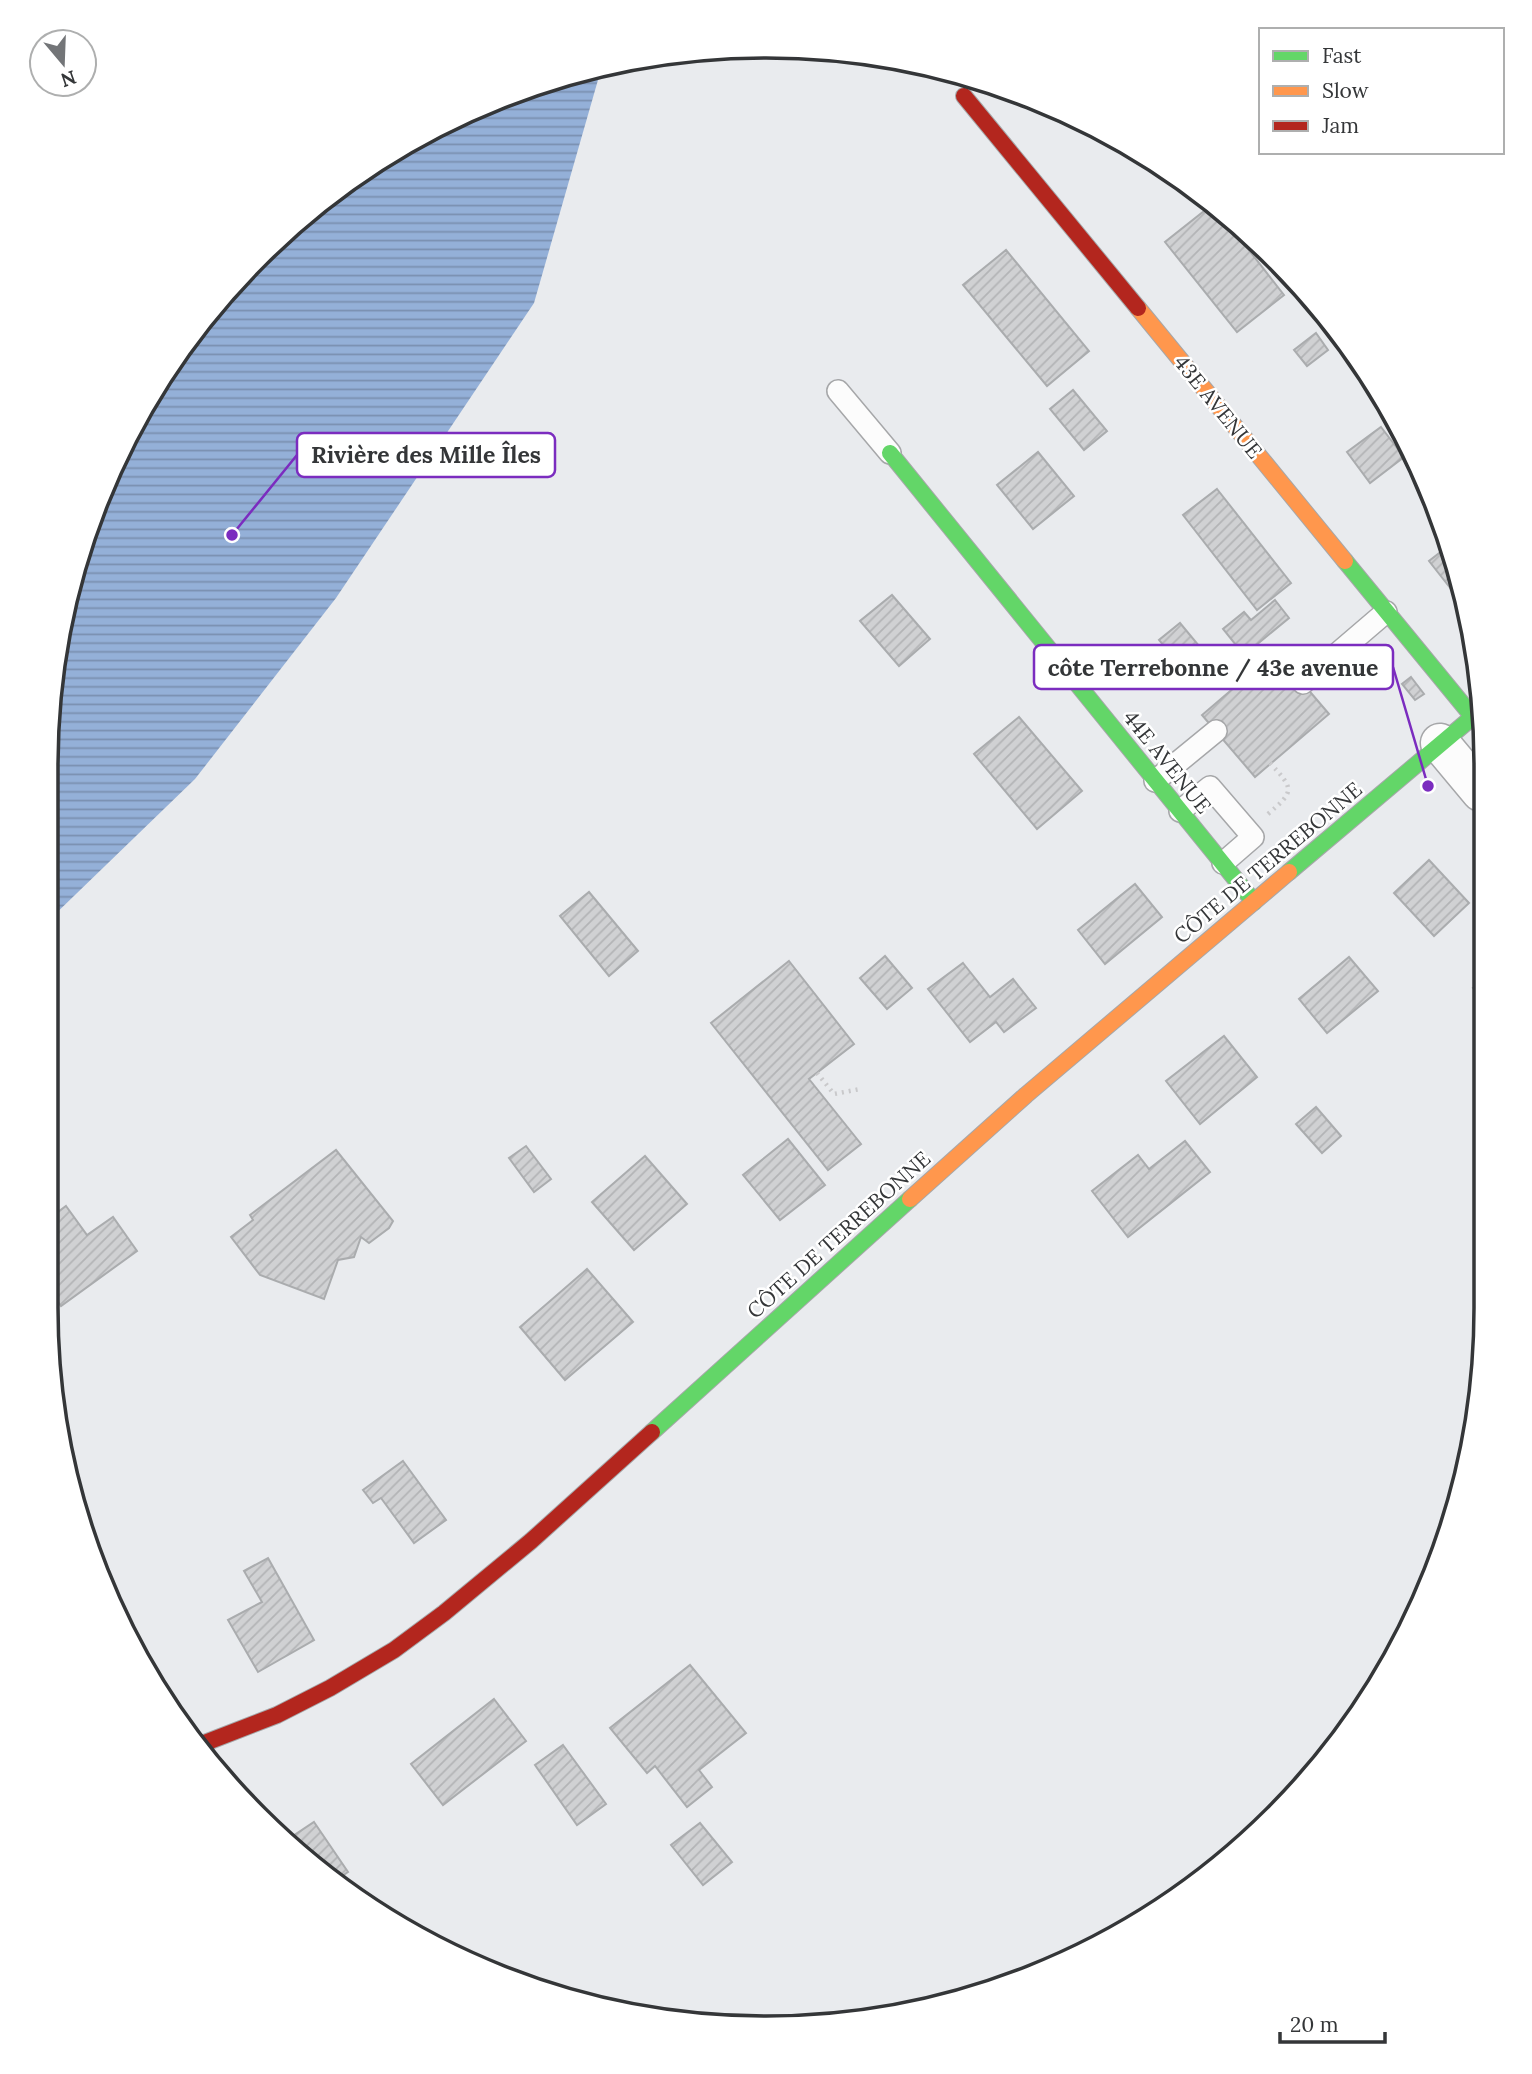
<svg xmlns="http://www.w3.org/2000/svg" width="1532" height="2074" font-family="Lora,serif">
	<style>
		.water { fill: url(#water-rules) }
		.building { fill: url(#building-hatch); stroke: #aaacae; stroke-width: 2 }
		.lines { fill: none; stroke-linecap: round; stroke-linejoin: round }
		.lane-casing { stroke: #a6a7a9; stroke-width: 24 }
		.street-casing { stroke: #a6a7a9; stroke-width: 41 }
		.fast-casing { stroke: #a6a7a9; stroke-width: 18 }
		.slow-casing { stroke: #a6a7a9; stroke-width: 18 }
		.jam-casing { stroke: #a6a7a9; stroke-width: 18 }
		.path { stroke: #c9c9cb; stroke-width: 4.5; stroke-dasharray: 2 5; stroke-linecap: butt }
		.lane { stroke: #fcfcfc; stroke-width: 21 }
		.street { stroke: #fcfcfc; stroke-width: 38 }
		.fast { stroke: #63d668; stroke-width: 16 }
		.slow { stroke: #ff974d; stroke-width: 16 }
		.jam { stroke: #b3261e; stroke-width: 16 }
		.labels { text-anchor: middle; stroke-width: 5; stroke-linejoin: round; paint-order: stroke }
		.street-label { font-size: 21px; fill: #343638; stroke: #fff }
		.rim { fill: none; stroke: #343638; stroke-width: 3.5 }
		.leader { fill: none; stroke: #7b2cbf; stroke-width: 2.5 }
		.callout-dot { fill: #7b2cbf; stroke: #fff; stroke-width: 2.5 }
		.callout { fill: #fff; stroke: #7b2cbf; stroke-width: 2.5 }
		.callout-label { font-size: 23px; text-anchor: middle; font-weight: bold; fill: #343638 }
	</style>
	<defs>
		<pattern id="water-rules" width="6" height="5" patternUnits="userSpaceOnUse" patternTransform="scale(1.75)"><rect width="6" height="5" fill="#94b0d8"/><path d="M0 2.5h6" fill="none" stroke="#7a90b0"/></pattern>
		<pattern id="building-hatch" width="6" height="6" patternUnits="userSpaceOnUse" patternTransform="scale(1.75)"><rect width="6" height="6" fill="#d0d1d3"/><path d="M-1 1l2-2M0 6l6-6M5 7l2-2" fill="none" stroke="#b3b4b6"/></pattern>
	</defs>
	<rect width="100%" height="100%" fill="#e9ebee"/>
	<path class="water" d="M 602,66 L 534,303 L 336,598 L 195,779 L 46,923 L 47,719 L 70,580 L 101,490 L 167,366 L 225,291 L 328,194 L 448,120 L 580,70 Z"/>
	<g class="building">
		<path d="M 1213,204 L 1284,295 L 1237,332 L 1165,242 Z"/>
		<path d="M 1006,250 L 1089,351 L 1047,386 L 963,285 Z"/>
		<path d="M 1316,333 L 1328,350 L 1307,366 L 1294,350 Z"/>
		<path d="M 1073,390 L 1107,431 L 1084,450 L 1050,409 Z"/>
		<path d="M 1381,427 L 1404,457 L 1370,483 L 1347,452 Z"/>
		<path d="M 1038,452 L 1074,496 L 1033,529 L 997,485 Z"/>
		<path d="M 1217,489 L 1291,583 L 1257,610 L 1183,515 Z"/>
		<path d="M 1447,547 L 1462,603 L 1429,561 Z"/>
		<path d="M 892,595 L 930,639 L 899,666 L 860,621 Z"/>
		<path d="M 1275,600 L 1289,618 L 1244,655 L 1223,629 L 1244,612 L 1251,620 Z"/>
		<path d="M 1180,623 L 1200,647 L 1179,664 L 1159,640 Z"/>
		<path d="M 1276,652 L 1329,714 L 1255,777 L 1202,715 Z"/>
		<path d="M 1411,677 L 1424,694 L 1415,700 L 1402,684 Z"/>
		<path d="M 1019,717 L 1082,791 L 1037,829 L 974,754 Z"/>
		<path d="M 1429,860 L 1469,903 L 1434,936 L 1394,893 Z"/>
		<path d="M 1135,884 L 1162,917 L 1105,964 L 1078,930 Z"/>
		<path d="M 589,892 L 638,951 L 609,976 L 560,916 Z"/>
		<path d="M 885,956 L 912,988 L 887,1009 L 860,978 Z"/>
		<path d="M 1349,957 L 1378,991 L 1327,1033 L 1299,999 Z"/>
		<path d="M 789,961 L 854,1044 L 809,1079 L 861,1144 L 828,1170 L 711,1023 Z"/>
		<path d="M 963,963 L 990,997 L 1013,979 L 1036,1008 L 1004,1032 L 996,1022 L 970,1042 L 928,989 Z"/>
		<path d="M 1482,981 L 1483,1000 L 1473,988 Z"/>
		<path d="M 1224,1036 L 1257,1077 L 1200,1124 L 1166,1081 Z"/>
		<path d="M 1316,1107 L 1341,1136 L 1322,1153 L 1296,1124 Z"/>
		<path d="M 788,1139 L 825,1185 L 780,1220 L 743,1175 Z"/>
		<path d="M 1185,1141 L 1210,1172 L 1128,1237 L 1092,1191 L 1138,1155 L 1149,1169 Z"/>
		<path d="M 526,1146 L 551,1179 L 534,1192 L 509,1158 Z"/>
		<path d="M 336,1150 L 393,1221 L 389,1228 L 369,1243 L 361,1237 L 354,1257 L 338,1260 L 324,1299 L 260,1275 L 231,1237 L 253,1220 L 250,1215 Z"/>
		<path d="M 645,1156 L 687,1204 L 634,1250 L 592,1202 Z"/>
		<path d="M 66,1206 L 87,1235 L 113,1217 L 137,1251 L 61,1306 L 46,1285 L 46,1221 Z"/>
		<path d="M 587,1269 L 633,1322 L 565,1380 L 520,1327 Z"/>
		<path d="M 403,1461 L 446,1520 L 414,1543 L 381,1498 L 373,1503 L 363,1490 Z"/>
		<path d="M 268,1558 L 314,1640 L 258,1672 L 228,1620 L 262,1602 L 244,1571 Z"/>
		<path d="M 690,1665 L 746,1733 L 699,1770 L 712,1787 L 687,1807 L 655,1766 L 647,1773 L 610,1728 Z"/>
		<path d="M 494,1699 L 526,1741 L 443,1805 L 411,1764 Z"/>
		<path d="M 563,1745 L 606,1804 L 577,1825 L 535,1765 Z"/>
		<path d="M 314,1822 L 348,1872 L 336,1880 L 291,1849 L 284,1842 Z"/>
		<path d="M 700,1823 L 732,1862 L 703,1885 L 671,1845 Z"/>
	</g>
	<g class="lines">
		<g class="lane-casing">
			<g id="lane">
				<path d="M 838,391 L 890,453"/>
				<path d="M 1303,683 L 1386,612"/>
				<path d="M 1155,781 L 1216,731"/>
				<path d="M 1180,811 L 1210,787 L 1253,837 L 1223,863"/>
			</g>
		</g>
		<g class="street-casing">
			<path id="street" d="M 1440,743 L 1481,792"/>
		</g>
		<g class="fast-casing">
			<g id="fast">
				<path d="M 890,453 L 1254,902"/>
				<path d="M 1345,561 L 1473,717"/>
				<path d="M 1289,872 L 1481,710"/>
				<path d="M 652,1432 L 910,1199"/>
			</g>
		</g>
		<g class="slow-casing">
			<g id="slow">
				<path d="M 1138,308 L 1345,561"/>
				<path d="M 910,1199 L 1026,1095 L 1289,872"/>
			</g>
		</g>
		<g class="jam-casing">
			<g id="jam">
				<path d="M 964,96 L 1138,308"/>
				<path d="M 197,1746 L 277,1715 L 330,1688 L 394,1650 L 444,1613 L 531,1541 L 652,1432"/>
			</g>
		</g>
		<g class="path">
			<path d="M 1268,814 C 1295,791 1294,789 1270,763"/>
			<path d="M 817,1073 L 834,1094 L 860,1089"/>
		</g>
		<use href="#lane" class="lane"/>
		<use href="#street" class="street"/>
		<use href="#fast" class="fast"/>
		<use href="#slow" class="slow"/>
		<use href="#jam" class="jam"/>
	</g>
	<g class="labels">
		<g class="street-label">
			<text transform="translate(1218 407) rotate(51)" y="7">43E AVENUE</text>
			<text transform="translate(1167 762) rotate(51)" y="7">44E AVENUE</text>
			<text transform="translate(1268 863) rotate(-40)" y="7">CÔTE DE TERREBONNE</text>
			<text transform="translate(839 1235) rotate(-42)" y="7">CÔTE DE TERREBONNE</text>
		</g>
	</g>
	<path d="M0 0H1532V2074H0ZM766 58H766A708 708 0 0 1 1474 766V1308A708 708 0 0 1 766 2016H766A708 708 0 0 1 58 1308V766A708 708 0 0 1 766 58Z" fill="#fff" fill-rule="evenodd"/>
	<path class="rim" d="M766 58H766A708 708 0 0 1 1474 766V1308A708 708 0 0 1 766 2016H766A708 708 0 0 1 58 1308V766A708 708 0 0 1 766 58Z"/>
	<path class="leader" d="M232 535L297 455M1428 786L1393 667"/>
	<g class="callout-dot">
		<circle cx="232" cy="535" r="7"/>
		<circle cx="1428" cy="786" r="7"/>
	</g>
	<g class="callout">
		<rect x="297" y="433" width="258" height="44" rx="7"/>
		<rect x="1034" y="645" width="359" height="44" rx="7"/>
	</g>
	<g class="callout-label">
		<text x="426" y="463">Rivière des Mille Îles</text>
		<text x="1213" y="676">côte Terrebonne / 43e avenue</text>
	</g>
	<rect x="1259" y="28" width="245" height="126" fill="#ffffff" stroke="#aeafaf" stroke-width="2"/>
	<rect x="1273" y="51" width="35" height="10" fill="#63d668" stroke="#aeafaf" stroke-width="2"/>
	<text x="1322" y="63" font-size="21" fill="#343638">Fast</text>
	<rect x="1273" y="86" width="35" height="10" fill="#ff974d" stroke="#aeafaf" stroke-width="2"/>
	<text x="1322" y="98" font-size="21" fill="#343638">Slow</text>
	<rect x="1273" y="121" width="35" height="10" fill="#b3261e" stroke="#aeafaf" stroke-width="2"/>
	<text x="1322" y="133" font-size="21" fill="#343638">Jam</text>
	<g transform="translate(63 63) rotate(161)"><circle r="33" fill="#ffffff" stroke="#aeafaf" stroke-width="2"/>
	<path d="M0-5L12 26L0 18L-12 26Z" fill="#737578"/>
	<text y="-10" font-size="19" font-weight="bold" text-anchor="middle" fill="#343638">N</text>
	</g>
	<path d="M1280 2032v10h105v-10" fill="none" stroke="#343638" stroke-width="3.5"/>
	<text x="1290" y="2032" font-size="21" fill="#343638" stroke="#ffffff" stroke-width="5" paint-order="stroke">20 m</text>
</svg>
